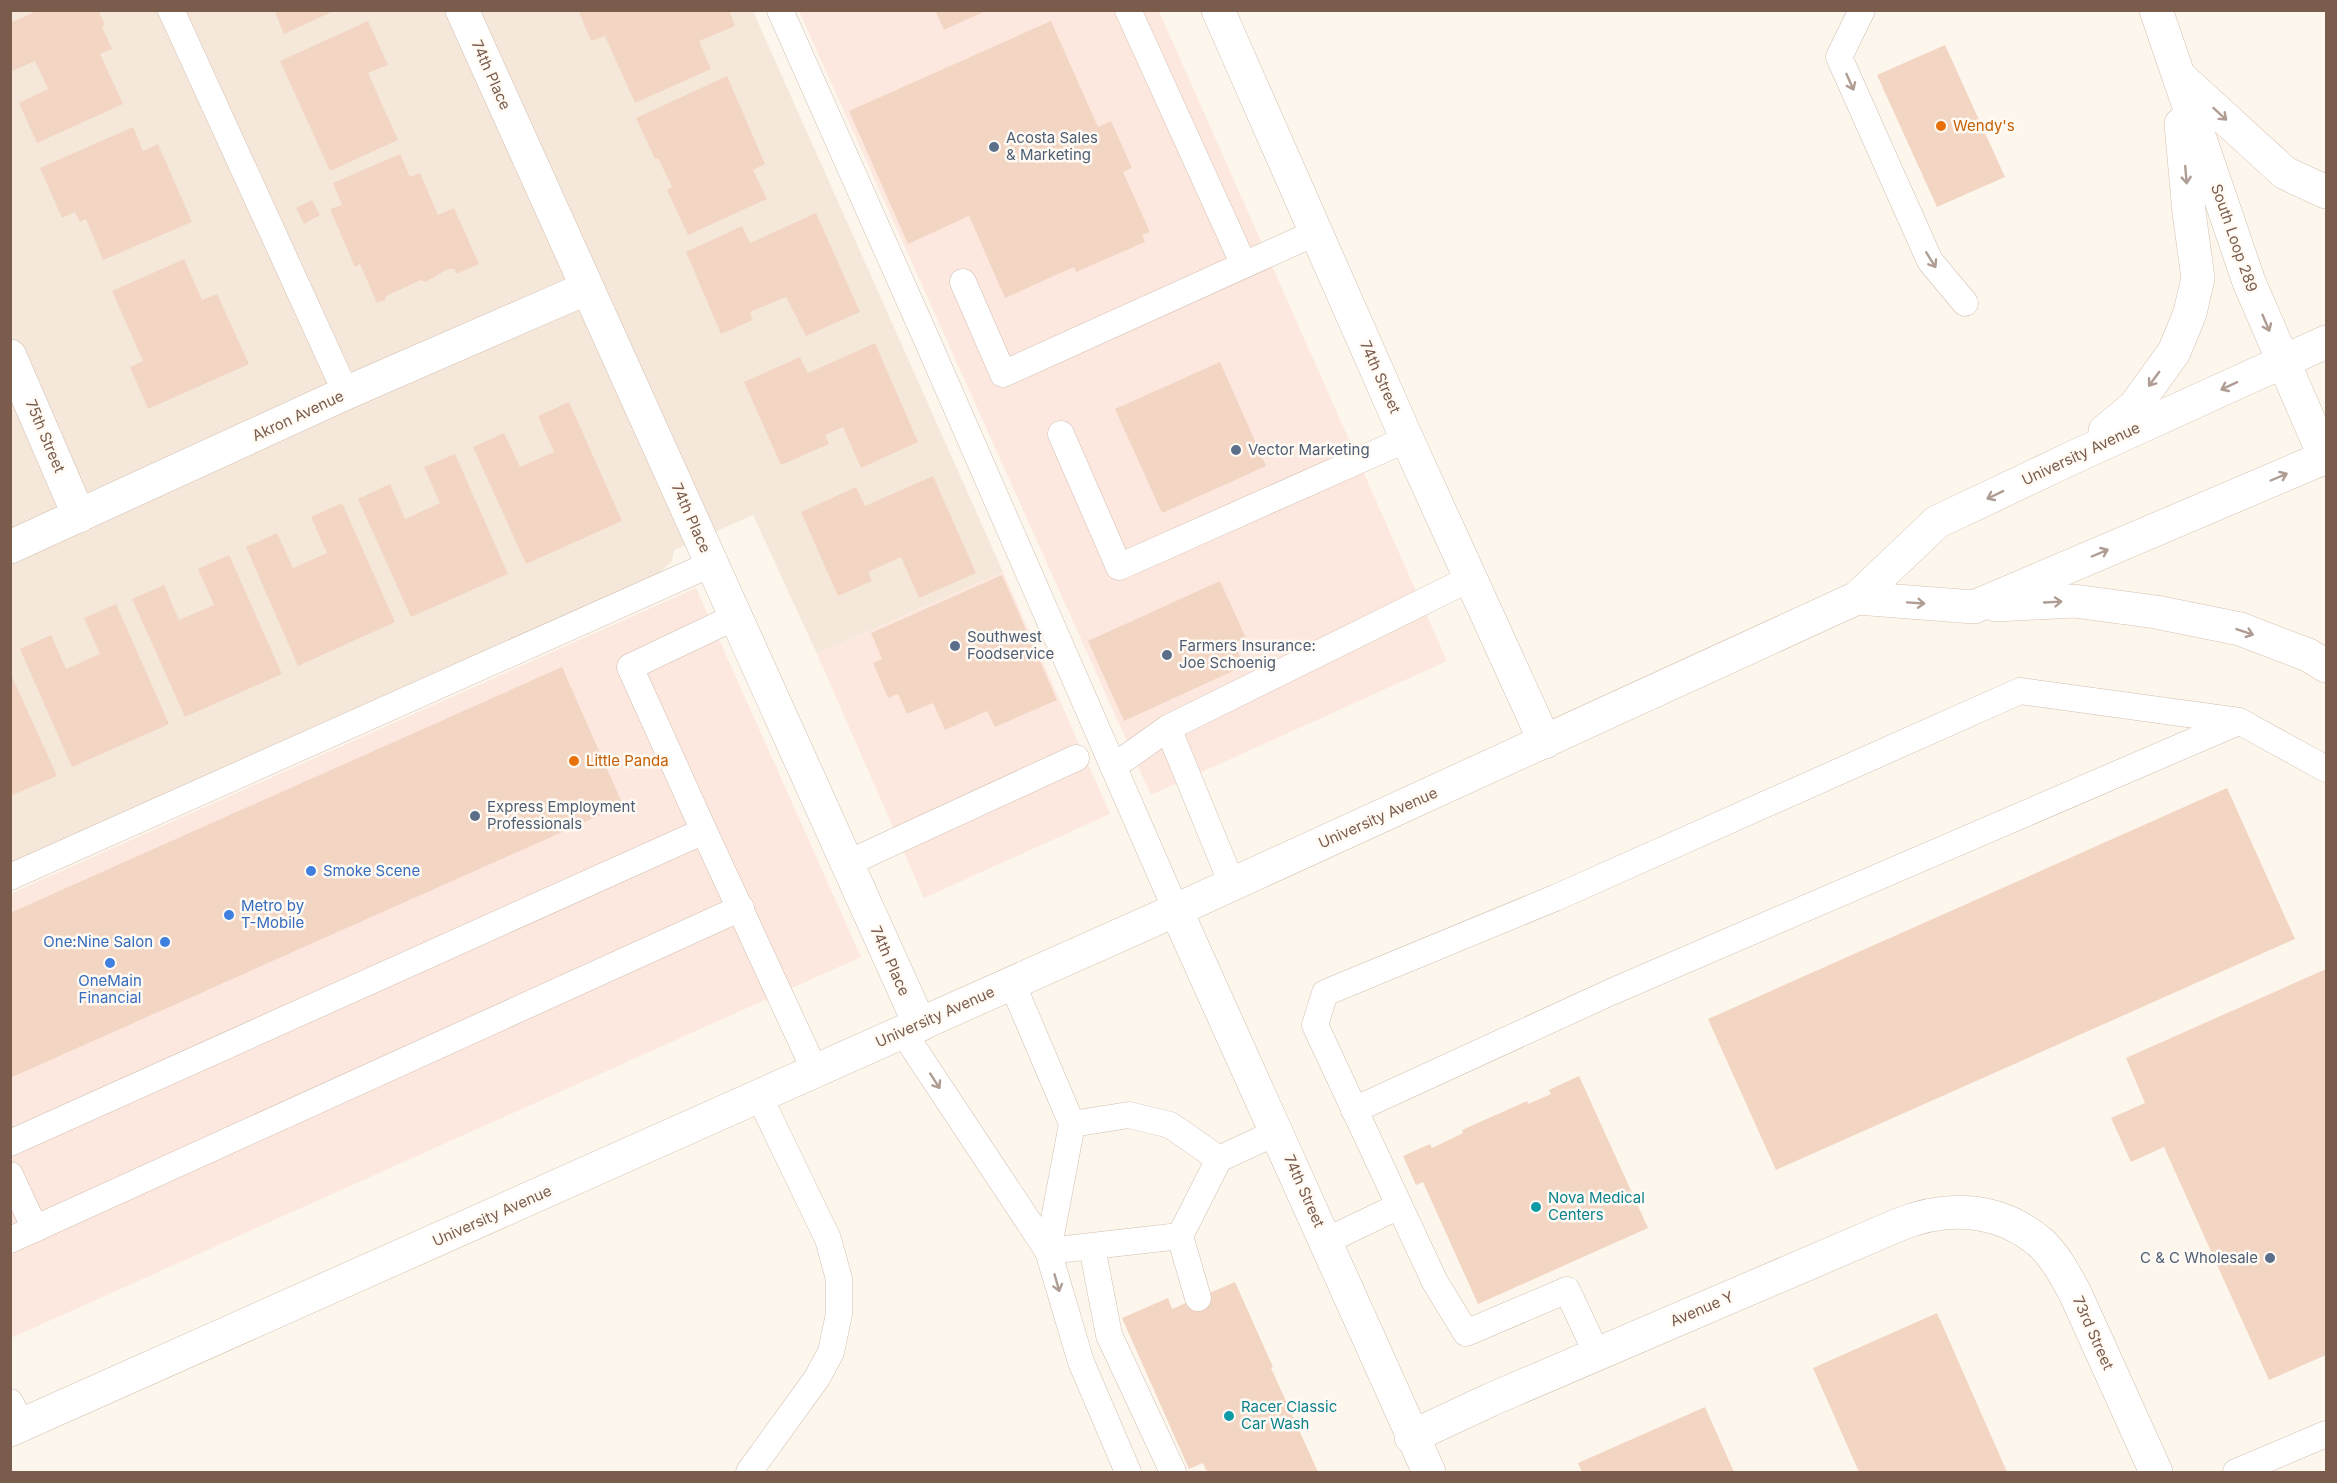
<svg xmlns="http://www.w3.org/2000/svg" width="2337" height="1483" font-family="Inter,sans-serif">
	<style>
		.residential { fill: #f5e8da }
		.commercial { fill: #fde8e0 }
		.building { fill: #f3d5c3 }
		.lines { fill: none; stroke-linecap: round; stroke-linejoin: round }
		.service-casing { stroke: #d1beb0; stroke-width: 27 }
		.minor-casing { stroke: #d1beb0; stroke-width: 34 }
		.secondary-casing { stroke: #d6c0b0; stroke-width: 34 }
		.service { stroke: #fff; stroke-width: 26 }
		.minor { stroke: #fff; stroke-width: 33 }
		.secondary { stroke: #fff; stroke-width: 33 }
		.oneway { stroke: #af9d94 }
		.food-dot { fill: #e8710a; stroke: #fffaf3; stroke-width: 2 }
		.service-dot { fill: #5c6f8a; stroke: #fffaf3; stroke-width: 2 }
		.shop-dot { fill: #3f7fe0; stroke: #fffaf3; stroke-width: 2 }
		.culture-dot { fill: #0f9aa8; stroke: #fffaf3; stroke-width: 2 }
		.labels { text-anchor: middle; stroke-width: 5; stroke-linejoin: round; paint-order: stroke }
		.street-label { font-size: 15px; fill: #7a5c4d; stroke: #fffaf3 }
		.food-label { font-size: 15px; fill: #c56008; stroke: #fffaf3; text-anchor: start }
		.service-label { font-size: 15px; fill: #4e5e75; stroke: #fffaf3; text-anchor: start }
		.shop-label { font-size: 15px; fill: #366cbe; stroke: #fffaf3; text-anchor: start }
		.culture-label { font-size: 15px; fill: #0d838f; stroke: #fffaf3; text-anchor: start }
	</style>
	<rect width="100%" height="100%" fill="#fdf6ec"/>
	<path class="residential" d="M 10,11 L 753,11 L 1003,572 L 817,654 L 753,515 L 674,550 L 672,561 L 649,583 L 11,871 Z"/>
	<g class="commercial">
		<path d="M 799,11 L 1159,11 L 1447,661 L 1151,795 Z"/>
		<path d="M 1003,572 L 1110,814 L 924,898 L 817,654 Z"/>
		<path d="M 696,588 L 861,957 L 11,1338 L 10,894 Z"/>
	</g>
	<g class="building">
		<path d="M 39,10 L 98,10 L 105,25 L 102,27 L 112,49 L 100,54 L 123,104 L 37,143 L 19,103 L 48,89 L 35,61 L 10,72 L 10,23 Z"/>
		<path d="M 274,10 L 336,10 L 284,34 Z"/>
		<path d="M 578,10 L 729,10 L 735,26 L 699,41 L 711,69 L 635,103 L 605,36 L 591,41 Z"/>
		<path d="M 935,10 L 988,10 L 944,30 Z"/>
		<path d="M 368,21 L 388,65 L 368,73 L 398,140 L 330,171 L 280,61 Z"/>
		<path d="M 1051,21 L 1098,127 L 1111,121 L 1132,168 L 1123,172 L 1150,232 L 1142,235 L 1145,242 L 1076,272 L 1074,267 L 1005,298 L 969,216 L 908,244 L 849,111 Z"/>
		<path d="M 1945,45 L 2005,177 L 1937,207 L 1877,75 Z"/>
		<path d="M 727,76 L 765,164 L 753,170 L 767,199 L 688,235 L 667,190 L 672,187 L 658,158 L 655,159 L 636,118 Z"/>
		<path d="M 133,127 L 143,151 L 158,144 L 192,222 L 103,260 L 86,219 L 80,222 L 75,212 L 62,218 L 40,168 Z"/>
		<path d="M 400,154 L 410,177 L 420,173 L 438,215 L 454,208 L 479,264 L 456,274 L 455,269 L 448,269 L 425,282 L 421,280 L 386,296 L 385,300 L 377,303 L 360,264 L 355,267 L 330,209 L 342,205 L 333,183 Z"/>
		<path d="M 312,200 L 320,215 L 304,224 L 296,208 Z"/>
		<path d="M 816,213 L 860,312 L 806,336 L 786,297 L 750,312 L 753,320 L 721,334 L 686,252 L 742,226 L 750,243 Z"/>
		<path d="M 184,259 L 202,300 L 217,294 L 249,364 L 148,409 L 130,367 L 143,361 L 112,291 Z"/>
		<path d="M 875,343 L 918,442 L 861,468 L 843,427 L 825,435 L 829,444 L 781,465 L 744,382 L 800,357 L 808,373 Z"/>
		<path d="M 1220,362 L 1266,466 L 1162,513 L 1115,409 Z"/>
		<path d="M 569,402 L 622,521 L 526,564 L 473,447 L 504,433 L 520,467 L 554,452 L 538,416 Z"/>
		<path d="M 455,454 L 508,574 L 411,617 L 358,499 L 390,484 L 405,519 L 440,503 L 424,467 Z"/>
		<path d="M 933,476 L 976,573 L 919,598 L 901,557 L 868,572 L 872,581 L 838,596 L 801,512 L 856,487 L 865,506 Z"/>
		<path d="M 342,503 L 395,622 L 298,666 L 246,547 L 277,533 L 293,568 L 327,553 L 311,517 Z"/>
		<path d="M 229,555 L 282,674 L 185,717 L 132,599 L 164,585 L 179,620 L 214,605 L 198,569 Z"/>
		<path d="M 1002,575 L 1057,700 L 995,727 L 987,711 L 945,730 L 933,703 L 907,714 L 898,694 L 888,698 L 873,663 L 882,659 L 871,633 Z"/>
		<path d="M 1220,581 L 1246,638 L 1234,643 L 1244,666 L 1124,721 L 1088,641 Z"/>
		<path d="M 116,604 L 169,724 L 72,767 L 20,649 L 51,635 L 66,669 L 100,654 L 84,618 Z"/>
		<path d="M 562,667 L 623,805 L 10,1078 L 10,913 Z"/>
		<path d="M 10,672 L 57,776 L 10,796 Z"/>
		<path d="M 2227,788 L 2295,939 L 1776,1170 L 1708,1019 Z"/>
		<path d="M 2326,969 L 2326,1355 L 2269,1380 L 2164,1147 L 2131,1162 L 2111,1118 L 2145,1103 L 2126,1058 Z"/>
		<path d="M 1579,1076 L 1648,1228 L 1478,1304 L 1423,1182 L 1416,1185 L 1403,1156 L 1430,1144 L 1432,1148 L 1463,1133 L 1462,1130 L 1527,1101 L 1528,1104 L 1551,1094 L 1549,1090 Z"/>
		<path d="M 1235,1282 L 1273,1367 L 1271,1368 L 1318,1472 L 1207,1472 L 1203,1463 L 1189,1469 L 1122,1318 L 1168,1298 L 1172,1309 Z"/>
		<path d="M 1937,1313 L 2007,1472 L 1859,1472 L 1813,1368 Z"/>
		<path d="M 1705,1407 L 1734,1472 L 1582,1472 L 1578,1463 Z"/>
	</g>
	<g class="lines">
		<g class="service-casing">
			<g id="service">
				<path d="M 171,10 L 346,393"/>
				<path d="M 780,10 L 930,347 L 1176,910"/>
				<path d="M 1128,10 L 1244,265"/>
				<path d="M 1862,10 L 1839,57 L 1930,261 L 1965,303"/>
				<path d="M 963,282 L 1003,374 L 1317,232"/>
				<path d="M 1061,434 L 1119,567 L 1407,439"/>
				<path d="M 1168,728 L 1232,884"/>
				<path d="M 1113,767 L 1168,728 L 1471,578"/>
				<path d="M 704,831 L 815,1071"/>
				<path d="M 846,864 L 1076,758"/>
				<path d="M 10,877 L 711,564"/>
				<path d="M 1012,983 L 1072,1124 L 1048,1251 L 1180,1236 L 1219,1159"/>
				<path d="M 903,1032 L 1048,1251 L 1081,1362 L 1128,1472"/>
				<path d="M 1354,1110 L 1611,992 L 2238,722"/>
				<path d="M 1072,1124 L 1129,1115 L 1170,1125 L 1219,1159 L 1277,1132"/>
				<path d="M 10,1143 L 704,831 L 630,667 L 735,617"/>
				<path d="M 10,1175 L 35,1229"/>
				<path d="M 1180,1236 L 1198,1298"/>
				<path d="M 10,1240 L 741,908"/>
				<path d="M 1326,1241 L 1399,1206"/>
				<path d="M 1092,1247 L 1109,1335 L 1173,1472"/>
				<path d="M 1597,1354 L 1567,1290 L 1466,1333 L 1435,1282 L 1315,1025 L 1325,993 L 1555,898 L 2020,691 L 2239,721 L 2326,769"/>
				<path d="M 10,1402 L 22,1425"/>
				<path d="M 749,1472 L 817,1378 L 831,1352 L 839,1314 L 839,1279 L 828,1239 L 759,1096"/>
				<path d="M 2236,1472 L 2326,1434"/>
			</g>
		</g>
		<g class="minor-casing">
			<g id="minor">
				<path d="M 462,10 L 920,1025"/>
				<path d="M 1218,10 L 1407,439 L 1545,742"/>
				<path d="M 10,356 L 79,516"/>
				<path d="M 10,547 L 346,393 L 587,288"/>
				<path d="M 1176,910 L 1429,1472"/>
				<path d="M 1411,1437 L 1490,1400 L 1898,1225 C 1947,1205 1999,1207 2041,1243 C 2056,1257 2065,1275 2075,1293 L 2156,1472"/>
			</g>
		</g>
		<g class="secondary-casing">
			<g id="secondary">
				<path d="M 2156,10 L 2249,282 L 2326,460"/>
				<path d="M 2181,78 L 2285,173 L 2326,192"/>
				<path d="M 2105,431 L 2135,406 L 2174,352 L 2190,313 L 2198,278 L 2189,212 L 2181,124"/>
				<path d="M 1857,598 L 1974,607 L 2326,457"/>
				<path d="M 1996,605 L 2074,601 L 2156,612 L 2240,629 L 2308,655 L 2326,666"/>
				<path d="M 10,1430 L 1176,910 L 1857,598 L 1937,522 L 2074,457 L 2326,342"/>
			</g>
		</g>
		<use href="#service" class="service"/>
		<use href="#minor" class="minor"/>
		<use href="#secondary" class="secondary"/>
	</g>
	<defs><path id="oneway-shaft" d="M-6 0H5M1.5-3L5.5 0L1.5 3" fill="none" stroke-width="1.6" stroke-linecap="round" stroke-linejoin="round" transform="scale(1.5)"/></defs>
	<g class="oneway">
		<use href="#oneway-shaft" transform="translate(1850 82) rotate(66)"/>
		<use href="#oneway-shaft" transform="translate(2220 114) rotate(42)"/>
		<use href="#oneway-shaft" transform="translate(2186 175) rotate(85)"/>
		<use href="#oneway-shaft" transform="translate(1931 260) rotate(58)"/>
		<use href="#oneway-shaft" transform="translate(2266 323) rotate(67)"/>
		<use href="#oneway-shaft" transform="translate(2154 379) rotate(126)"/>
		<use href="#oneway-shaft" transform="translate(2229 386) rotate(155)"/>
		<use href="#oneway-shaft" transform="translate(2279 477) rotate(-23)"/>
		<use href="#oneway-shaft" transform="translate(1995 495) rotate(154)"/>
		<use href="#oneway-shaft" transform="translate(2100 553) rotate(-23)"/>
		<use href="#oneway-shaft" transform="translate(2053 602) rotate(-3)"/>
		<use href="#oneway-shaft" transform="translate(1916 603) rotate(4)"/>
		<use href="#oneway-shaft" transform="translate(2245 632) rotate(19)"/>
		<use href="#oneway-shaft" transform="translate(935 1081) rotate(57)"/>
		<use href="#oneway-shaft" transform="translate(1057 1283) rotate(74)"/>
	</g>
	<g class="food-dot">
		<circle cx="1941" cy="126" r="6"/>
		<circle cx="574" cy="761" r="6"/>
	</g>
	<g class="service-dot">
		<circle cx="994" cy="147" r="6"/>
		<circle cx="1236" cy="450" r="6"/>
		<circle cx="955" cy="646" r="6"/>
		<circle cx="1167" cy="655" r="6"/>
		<circle cx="475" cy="816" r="6"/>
		<circle cx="2270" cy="1258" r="6"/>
	</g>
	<g class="shop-dot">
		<circle cx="311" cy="871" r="6"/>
		<circle cx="229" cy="915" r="6"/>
		<circle cx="165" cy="942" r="6"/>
		<circle cx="110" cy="963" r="6"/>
	</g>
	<g class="culture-dot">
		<circle cx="1536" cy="1207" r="6"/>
		<circle cx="1229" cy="1416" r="6"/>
	</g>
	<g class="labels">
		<g class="street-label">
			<text transform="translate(491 75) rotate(66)" y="5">74th Place</text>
			<text transform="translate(2234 238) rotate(71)" y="5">South Loop 289</text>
			<text transform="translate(1380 377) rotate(66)" y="5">74th Street</text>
			<text transform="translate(298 416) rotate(-25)" y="5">Akron Avenue</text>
			<text transform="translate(45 436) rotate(67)" y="5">75th Street</text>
			<text transform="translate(2081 454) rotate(-25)" y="5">University Avenue</text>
			<text transform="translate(691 518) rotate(66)" y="5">74th Place</text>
			<text transform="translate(1378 818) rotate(-24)" y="5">University Avenue</text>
			<text transform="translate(890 961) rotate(66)" y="5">74th Place</text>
			<text transform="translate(935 1017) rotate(-24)" y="5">University Avenue</text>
			<text transform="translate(1304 1191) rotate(66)" y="5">74th Street</text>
			<text transform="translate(492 1216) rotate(-24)" y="5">University Avenue</text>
			<text transform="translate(1702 1309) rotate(-23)" y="5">Avenue Y</text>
			<text transform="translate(2093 1333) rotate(66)" y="5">73rd Street</text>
		</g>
		<g class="food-label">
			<text x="1953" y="131">Wendy's</text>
			<text x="586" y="766">Little Panda</text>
		</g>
		<g class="service-label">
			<text x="1006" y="143">Acosta Sales<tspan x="1006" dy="17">&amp; Marketing</tspan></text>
			<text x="1248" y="455">Vector Marketing</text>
			<text x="967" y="642">Southwest<tspan x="967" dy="17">Foodservice</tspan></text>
			<text x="1179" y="651">Farmers Insurance:<tspan x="1179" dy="17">Joe Schoenig</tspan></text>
			<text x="487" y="812">Express Employment<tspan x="487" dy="17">Professionals</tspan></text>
			<text x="2258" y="1263" text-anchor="end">C &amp; C Wholesale</text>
		</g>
		<g class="shop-label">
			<text x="323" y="876">Smoke Scene</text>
			<text x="241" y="911">Metro by<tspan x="241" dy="17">T-Mobile</tspan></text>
			<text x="153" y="947" text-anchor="end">One:Nine Salon</text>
			<text x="110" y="986" text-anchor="middle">OneMain<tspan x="110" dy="17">Financial</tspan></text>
		</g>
		<g class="culture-label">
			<text x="1548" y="1203">Nova Medical<tspan x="1548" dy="17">Centers</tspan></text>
			<text x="1241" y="1412">Racer Classic<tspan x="1241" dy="17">Car Wash</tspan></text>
		</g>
	</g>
	<rect width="2337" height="1483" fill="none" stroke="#7a5c4d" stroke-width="24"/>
</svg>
